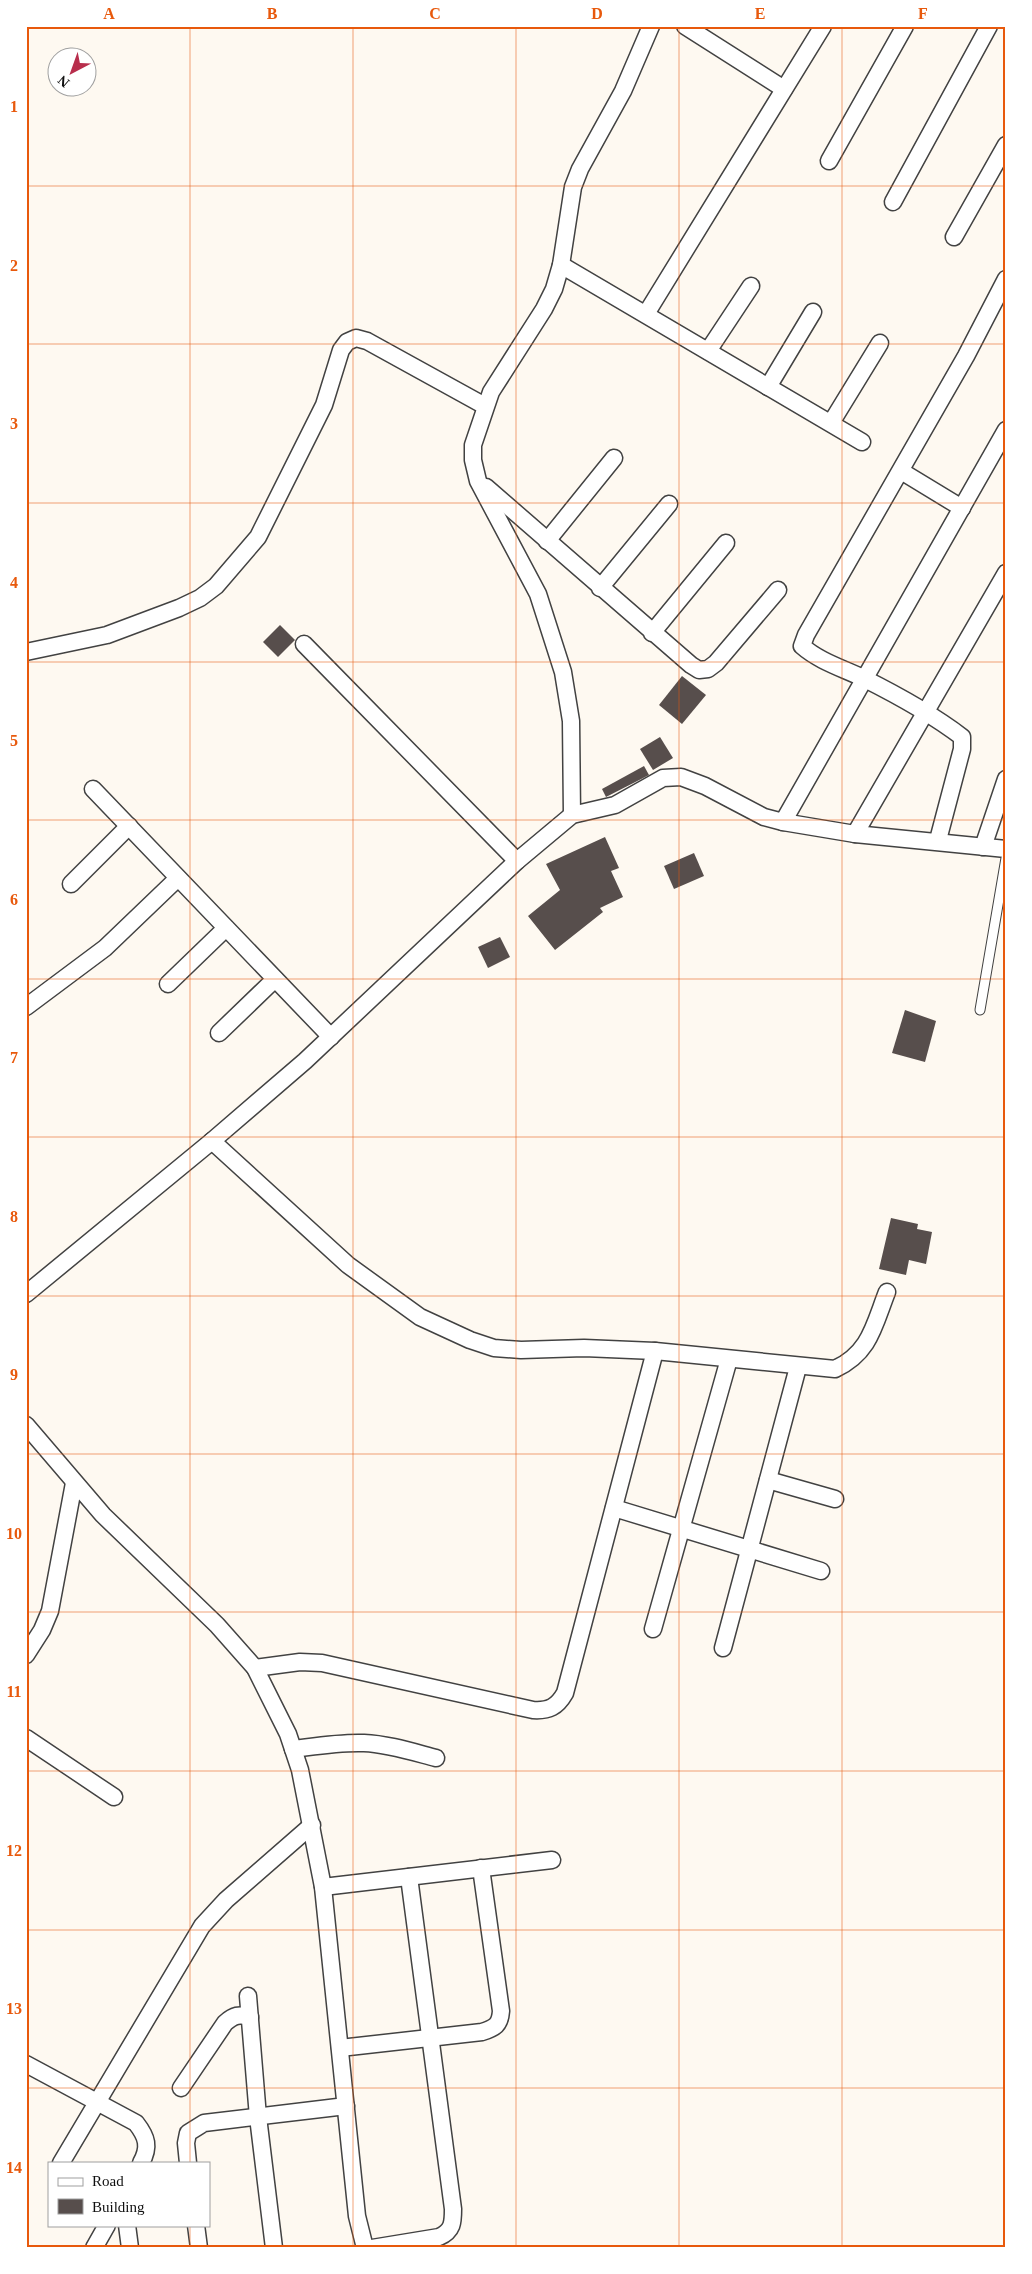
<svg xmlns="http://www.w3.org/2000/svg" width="1032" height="2274" font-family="'Times New Roman',serif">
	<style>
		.building { fill: #574e4c }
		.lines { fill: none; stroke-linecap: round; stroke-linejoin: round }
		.lane-casing { stroke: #424242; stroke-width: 11 }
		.street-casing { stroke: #424242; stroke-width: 19 }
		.lane { stroke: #fff; stroke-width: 9 }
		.street { stroke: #fff; stroke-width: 16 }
		.grid { fill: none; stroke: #e8590c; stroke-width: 1; stroke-opacity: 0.55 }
		.neatline { fill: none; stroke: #e8590c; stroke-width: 2 }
		.grid-label { font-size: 16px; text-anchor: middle; font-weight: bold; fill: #e8590c }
	</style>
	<rect width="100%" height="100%" fill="#fef9f1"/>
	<g class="building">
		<path d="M 280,625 L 295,640 L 278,657 L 263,642 Z"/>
		<path d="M 682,676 L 706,695 L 682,724 L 659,705 Z"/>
		<path d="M 660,737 L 673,758 L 653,770 L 640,749 Z"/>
		<path d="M 644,766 L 649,775 L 606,797 L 602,789 Z"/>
		<path d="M 605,837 L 619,868 L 611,871 L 623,897 L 600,908 L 603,912 L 555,950 L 528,916 L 560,890 L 546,864 Z"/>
		<path d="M 694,853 L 704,876 L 674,889 L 664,866 Z"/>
		<path d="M 500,937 L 510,957 L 488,968 L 478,947 Z"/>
		<path d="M 905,1010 L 936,1021 L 925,1062 L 892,1053 Z"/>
		<path d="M 891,1218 L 918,1224 L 917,1229 L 932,1232 L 926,1264 L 909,1260 L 906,1275 L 879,1269 Z"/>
	</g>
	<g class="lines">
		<g class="lane-casing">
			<path id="lane" d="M 980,1010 L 1006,858"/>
		</g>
		<g class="street-casing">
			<g id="street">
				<path d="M 685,26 L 784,89"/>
				<path d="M 829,161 L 905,26"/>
				<path d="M 893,202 L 989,26"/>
				<path d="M 954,237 L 1006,145"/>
				<path d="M 561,265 L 862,442"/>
				<path d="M 646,314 L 823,26"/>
				<path d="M 708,351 L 751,286"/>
				<path d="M 768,387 L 813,312"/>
				<path d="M 831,423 L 880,343"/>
				<path d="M 901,471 L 962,508"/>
				<path d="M 486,487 L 691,665 L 699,670 L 708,669 L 716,663 L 778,590"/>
				<path d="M 547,541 L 614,458"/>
				<path d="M 600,588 L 669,504"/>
				<path d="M 652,633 L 726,543"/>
				<path d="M 304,644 L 517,861"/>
				<path d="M 26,652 L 107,635 L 179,608 L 200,598 L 216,586 L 258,537 L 324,405 L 341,350 L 347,342 L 356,338 L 367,341 L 485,406"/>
				<path d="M 93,789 L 331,1037"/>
				<path d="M 572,815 L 571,721 L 563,672 L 538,594 L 478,481 L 473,460 L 473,445 L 491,392 L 544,309 L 554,289 L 561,265 L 573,187 L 580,169 L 623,91 L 651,26"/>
				<path d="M 783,822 L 1006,430"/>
				<path d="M 855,834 L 1006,573"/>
				<path d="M 938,840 L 962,749 L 962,737 C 932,714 897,695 863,678 C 842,668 819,661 802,646 L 806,635 L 966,356 L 1006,279"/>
				<path d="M 983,847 L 1006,779"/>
				<path d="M 71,884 L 129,826"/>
				<path d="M 168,984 L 226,928"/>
				<path d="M 26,1007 L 105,948 L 178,878"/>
				<path d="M 219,1033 L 275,979"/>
				<path d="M 212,1141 L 348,1265 L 420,1317 L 470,1340 L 494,1348 L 521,1350 L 584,1348 L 655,1351 L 835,1369 C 870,1353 874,1325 887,1292"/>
				<path d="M 26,1294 L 212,1141 L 305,1061 L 517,861 L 572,815 L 615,805 L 663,778 L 681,777 L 705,786 L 764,817 L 783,822 L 855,834 L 1006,849"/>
				<path d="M 26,1425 L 103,1515 L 217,1625 L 255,1668 L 288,1734 L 300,1770 L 323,1887 L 357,2216 L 365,2248"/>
				<path d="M 768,1480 L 835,1499"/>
				<path d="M 614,1508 L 821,1571"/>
				<path d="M 653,1629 L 729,1359"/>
				<path d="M 723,1648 L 798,1367"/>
				<path d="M 26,1655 L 42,1630 L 50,1611 L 74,1483"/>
				<path d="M 255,1668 L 300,1662 L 322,1663 L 533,1710 C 549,1711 557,1707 565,1693 L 655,1351"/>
				<path d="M 26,1738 L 114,1797"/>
				<path d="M 293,1749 C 317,1746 340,1742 364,1743 C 388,1744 413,1752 436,1758"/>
				<path d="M 323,1887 L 552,1860"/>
				<path d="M 248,1996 L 258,2117 L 274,2248"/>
				<path d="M 340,2048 L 482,2032 C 495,2028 500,2025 501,2011 L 481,1868"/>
				<path d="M 26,2064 L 136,2123 C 147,2137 150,2147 141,2163"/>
				<path d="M 181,2088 L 225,2023 C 234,2015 239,2014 250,2017"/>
				<path d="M 61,2163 L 202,1926 L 226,1900 L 312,1825"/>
				<path d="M 188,2163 L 186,2143 L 188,2133 L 204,2123 L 346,2106"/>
				<path d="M 127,2225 L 130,2248"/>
				<path d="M 196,2225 L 199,2248"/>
				<path d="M 94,2248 L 107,2225"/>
				<path d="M 372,2248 L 439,2237 C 453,2231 453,2222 453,2209 L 409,1877"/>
			</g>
		</g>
		<use href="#lane" class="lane"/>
		<use href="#street" class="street"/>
	</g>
	<path class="grid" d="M 190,26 L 190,2163M 353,26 L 353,2248M 516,26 L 516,2248M 679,26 L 679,2248M 842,26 L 842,2248M 26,186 L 1006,186M 26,344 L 1006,344M 26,503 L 1006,503M 26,662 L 1006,662M 26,820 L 1006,820M 26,979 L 1006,979M 26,1137 L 1006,1137M 26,1296 L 1006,1296M 26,1454 L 1006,1454M 26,1612 L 1006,1612M 26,1771 L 1006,1771M 26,1930 L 1006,1930M 26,2088 L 1006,2088M 190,2225 L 190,2248"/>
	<rect width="1032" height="2274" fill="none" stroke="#ffffff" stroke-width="55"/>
	<rect x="48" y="2162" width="162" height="65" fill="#ffffff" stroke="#9f9f9f"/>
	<rect x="58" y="2178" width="25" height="8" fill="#ffffff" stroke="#9f9f9f"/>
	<text x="92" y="2186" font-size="15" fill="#0f0f0f">Road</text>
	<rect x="58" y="2199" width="25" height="15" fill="#574e4c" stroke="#9f9f9f"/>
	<text x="92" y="2212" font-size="15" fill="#0f0f0f">Building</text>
	<g transform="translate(72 72) rotate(221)"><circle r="24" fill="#ffffff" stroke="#9f9f9f"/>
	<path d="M0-4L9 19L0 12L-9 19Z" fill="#b82e4c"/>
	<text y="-8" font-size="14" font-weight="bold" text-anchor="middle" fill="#0f0f0f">N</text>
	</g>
	<rect x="28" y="28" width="976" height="2218" class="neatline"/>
	<g class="grid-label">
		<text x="109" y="19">A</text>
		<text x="272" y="19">B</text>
		<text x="435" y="19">C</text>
		<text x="597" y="19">D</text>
		<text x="760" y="19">E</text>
		<text x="923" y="19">F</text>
		<text x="14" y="112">1</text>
		<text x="14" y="271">2</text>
		<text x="14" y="429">3</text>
		<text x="14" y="588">4</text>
		<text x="14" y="746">5</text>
		<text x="14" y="905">6</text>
		<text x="14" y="1063">7</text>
		<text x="14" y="1222">8</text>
		<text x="14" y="1380">9</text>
		<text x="14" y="1539">10</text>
		<text x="14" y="1697">11</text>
		<text x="14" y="1856">12</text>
		<text x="14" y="2014">13</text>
		<text x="14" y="2173">14</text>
	</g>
</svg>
